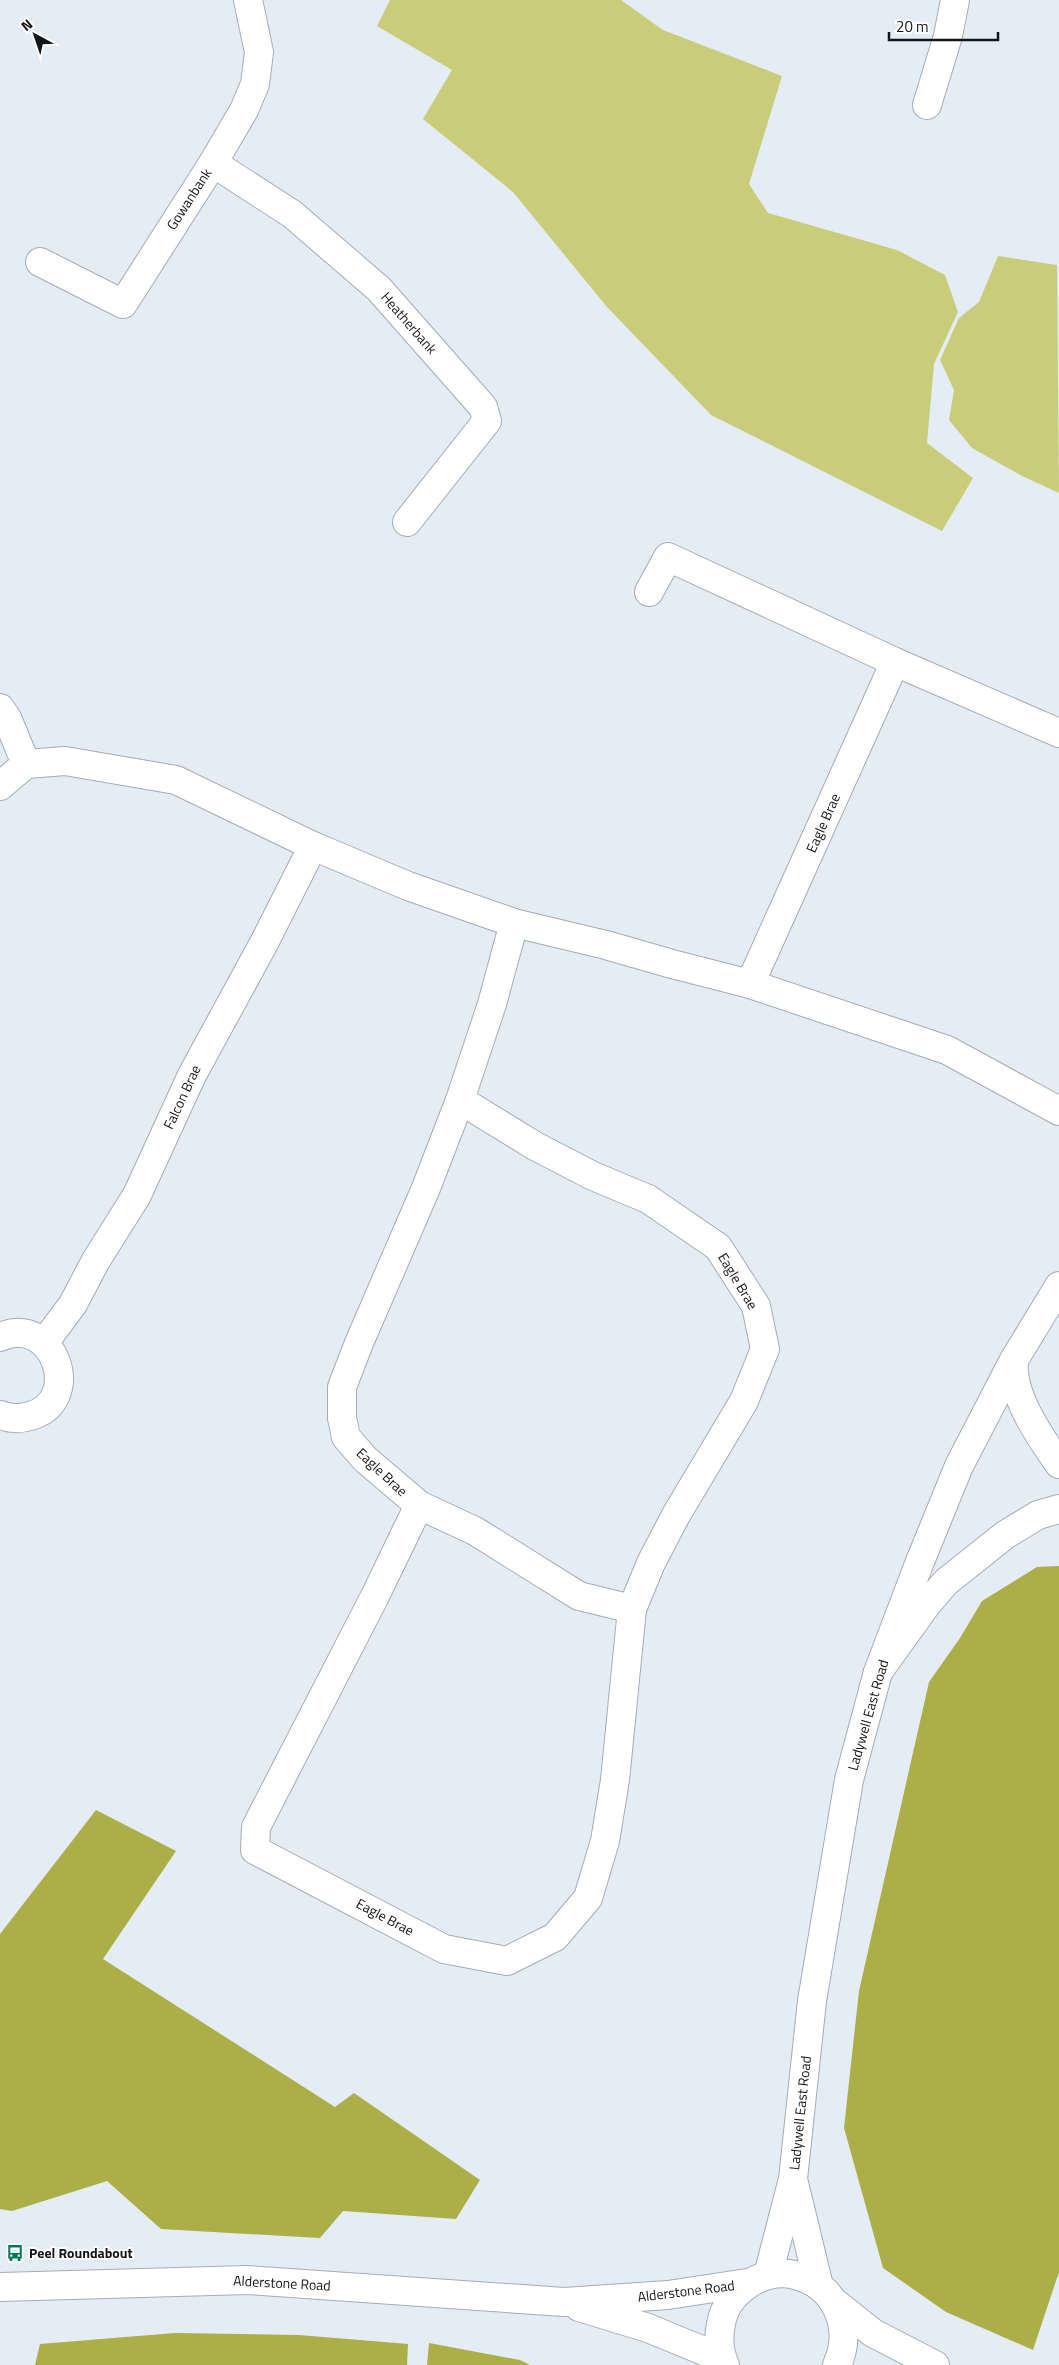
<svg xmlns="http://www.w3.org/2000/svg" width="1059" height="2365" font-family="'Titillium Web',sans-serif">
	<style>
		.green { fill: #c9cd7a }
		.forest { fill: #acaf48 }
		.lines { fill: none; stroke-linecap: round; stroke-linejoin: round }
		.street-casing { stroke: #a4acb5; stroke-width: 30 }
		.secondary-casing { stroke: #a4acb5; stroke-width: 30 }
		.primary-casing { stroke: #a4acb5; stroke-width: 30 }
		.street { stroke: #fff; stroke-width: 28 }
		.secondary { stroke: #fff; stroke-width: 28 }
		.primary { stroke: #fff; stroke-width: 28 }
		.labels { text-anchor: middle; stroke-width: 4; stroke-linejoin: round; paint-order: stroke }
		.street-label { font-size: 14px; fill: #131519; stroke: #fff }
		.poi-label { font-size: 14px; font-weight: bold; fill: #131519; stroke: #fff; text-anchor: start }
	</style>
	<rect width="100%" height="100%" fill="#e4ecf6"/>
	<g class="green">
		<path d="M 390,0 L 621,0 L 663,30 L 782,76 L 749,184 L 768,213 L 897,250 L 945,275 L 958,312 L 934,364 L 927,443 L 973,478 L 942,531 L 711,415 L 607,307 L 513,192 L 423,119 L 452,70 L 377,26 Z"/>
		<path d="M 998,256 L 1057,265 L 1059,493 L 1022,476 L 972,448 L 949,420 L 954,390 L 940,360 L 959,318 L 979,302 Z"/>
	</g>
	<g class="forest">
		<path d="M 1059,1566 L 1059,2272 L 1033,2350 L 946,2312 L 883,2268 L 844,2128 L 859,1991 L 929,1682 L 960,1638 L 982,1601 L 1037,1567 Z"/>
		<path d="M 96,1810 L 176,1851 L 103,1959 L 335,2107 L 354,2093 L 480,2180 L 456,2219 L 343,2211 L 320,2238 L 161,2229 L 107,2181 L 12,2211 L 0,2209 L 0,1934 Z"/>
		<path d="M 175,2333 L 299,2335 L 408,2344 L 407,2365 L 35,2365 L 40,2344 Z"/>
		<path d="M 429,2343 L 520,2360 L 530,2365 L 427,2365 Z"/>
	</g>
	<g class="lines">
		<g class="street-casing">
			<g id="street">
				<path d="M 927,105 L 948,36 L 955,0"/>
				<path d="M 213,163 L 292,214 L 379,289 L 483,407 L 487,421 L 407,522"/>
				<path d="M 40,262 L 123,304 L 213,163 L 244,110 L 255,84 L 259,52 L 248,0"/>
				<path d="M 649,592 L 668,557 L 895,662 L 1059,733"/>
				<path d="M 0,708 L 7,718 L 26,764"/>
				<path d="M 0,786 L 26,764 L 65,761 L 176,780 L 313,846 L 408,886 L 514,923 L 606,945 L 672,964 L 750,984 L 947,1050 L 1059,1111"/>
				<path d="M 750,984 L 895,662"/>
				<path d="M 460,1100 L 535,1146 L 593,1176 L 648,1199 L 718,1247 L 756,1306 L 765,1349 L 744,1401 L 676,1515 L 651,1563 L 632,1609"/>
				<path d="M 0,1337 C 54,1313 85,1401 30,1416 C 20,1419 10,1419 0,1415"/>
				<path d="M 44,1343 L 73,1304 L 95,1262 L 137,1195 L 192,1075 L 264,943 L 313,846"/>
				<path d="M 419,1505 L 375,1596 L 256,1827 L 255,1850 L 444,1949 L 507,1961 L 555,1937 L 588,1898 L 605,1841 L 615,1780 L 632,1609 L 579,1596 L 475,1531 L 419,1505 L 365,1459 L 346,1437 L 342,1418 L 342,1387 L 359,1343 L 426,1188 L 460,1100 L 492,1004 L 514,923"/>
			</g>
		</g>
		<g class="secondary-casing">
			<g id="secondary">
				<path d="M 794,2183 L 819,2286"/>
				<path d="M 768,2275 L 793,2179 L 812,2001 L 849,1780 L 878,1672 L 919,1564 L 959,1466 L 1014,1360 L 1059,1286"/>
				<path d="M 0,2287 L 248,2280 L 564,2302 L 668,2295 L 747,2283"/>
				<path d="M 834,2302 L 873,2333 L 935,2365"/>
				<path d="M 579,2307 L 648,2328 L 721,2358"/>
				<path d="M 725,2365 C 719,2352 718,2338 721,2324 C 726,2292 763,2267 795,2275 C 836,2285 854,2328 837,2365"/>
			</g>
		</g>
		<g class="primary-casing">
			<g id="primary">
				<path d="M 1014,1360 C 1010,1394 1040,1437 1059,1464"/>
				<path d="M 878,1672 L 927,1604 L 946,1582 L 1005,1535 L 1038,1515 L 1059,1509"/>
			</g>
		</g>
		<use href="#street" class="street"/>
		<use href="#secondary" class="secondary"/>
		<use href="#primary" class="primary"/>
	</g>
	<defs>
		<g id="bus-bare" transform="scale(1.35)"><path d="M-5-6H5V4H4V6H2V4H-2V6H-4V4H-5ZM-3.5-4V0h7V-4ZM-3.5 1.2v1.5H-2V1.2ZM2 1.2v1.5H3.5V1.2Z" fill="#017854" stroke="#fff" stroke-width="2.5" paint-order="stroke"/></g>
	</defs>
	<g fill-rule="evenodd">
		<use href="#bus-bare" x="15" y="2253"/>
	</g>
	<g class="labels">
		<g class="street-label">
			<text transform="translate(189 199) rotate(-57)" y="5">Gowanbank</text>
			<text transform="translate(409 323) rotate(49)" y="5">Heatherbank</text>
			<text transform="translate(823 823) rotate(-66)" y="5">Eagle Brae</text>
			<text transform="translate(182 1097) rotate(-65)" y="5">Falcon Brae</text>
			<text transform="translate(738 1281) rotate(59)" y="5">Eagle Brae</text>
			<text transform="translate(382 1472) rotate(43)" y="5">Eagle Brae</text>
			<text transform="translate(868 1715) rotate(-74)" y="5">Ladywell East Road</text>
			<text transform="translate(385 1917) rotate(28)" y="5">Eagle Brae</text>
			<text transform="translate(800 2113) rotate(-84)" y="5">Ladywell East Road</text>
			<text transform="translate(282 2283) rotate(3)" y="5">Alderstone Road</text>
			<text transform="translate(686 2291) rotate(-7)" y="5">Alderstone Road</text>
		</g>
		<g class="poi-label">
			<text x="29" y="2258">Peel Roundabout</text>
		</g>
	</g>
	<g transform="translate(35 35) rotate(320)" stroke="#ffffff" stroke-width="4" paint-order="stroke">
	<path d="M0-4L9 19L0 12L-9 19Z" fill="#131519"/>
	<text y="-8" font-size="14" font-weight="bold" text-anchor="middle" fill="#131519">N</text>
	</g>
	<path d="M889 32v8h109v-8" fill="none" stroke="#131519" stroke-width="2.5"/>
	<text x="896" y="32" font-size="15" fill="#131519" stroke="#ffffff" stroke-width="4" paint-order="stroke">20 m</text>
</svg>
